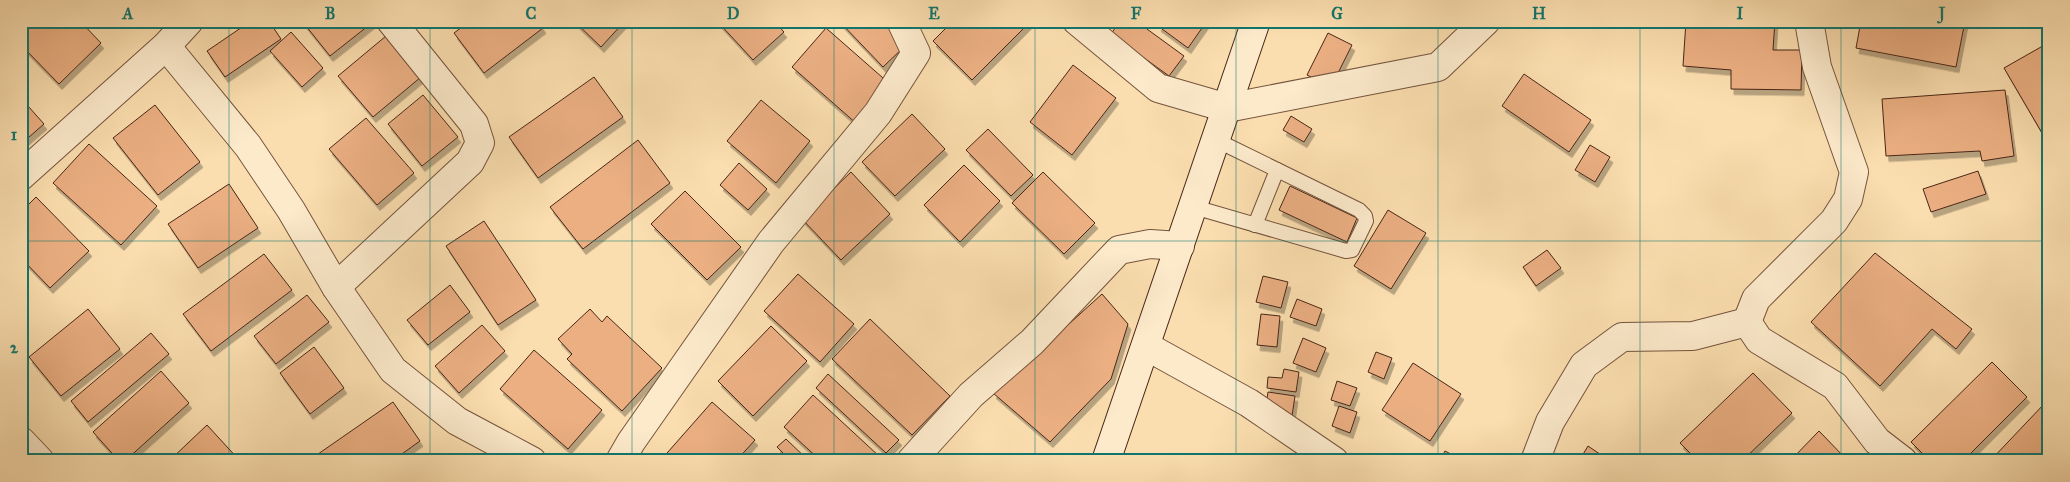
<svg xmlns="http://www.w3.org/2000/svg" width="2070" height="482" font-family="'IM FELL Great Primer',serif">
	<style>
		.building { fill: #ebaf82; stroke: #482617; filter: url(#shadow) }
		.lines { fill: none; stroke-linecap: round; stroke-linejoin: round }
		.service-casing { stroke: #75543d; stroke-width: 16 }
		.minor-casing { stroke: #75543d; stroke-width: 30 }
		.secondary-casing { stroke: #482617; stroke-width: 30 }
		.service { stroke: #fceacb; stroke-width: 14 }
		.minor { stroke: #fceacb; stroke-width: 28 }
		.secondary { stroke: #fceacb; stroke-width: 28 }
		.grid { fill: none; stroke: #0f766e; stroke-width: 1; stroke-opacity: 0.55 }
		.neatline { fill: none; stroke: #0f766e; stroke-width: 2 }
		.grid-label { font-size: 16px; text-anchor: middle; font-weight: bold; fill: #0f766e }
	</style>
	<defs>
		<filter id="shadow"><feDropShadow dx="3" dy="5.5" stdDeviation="0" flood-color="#0004"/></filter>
	</defs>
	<rect width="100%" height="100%" fill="#fbdeaf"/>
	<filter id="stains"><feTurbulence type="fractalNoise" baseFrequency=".004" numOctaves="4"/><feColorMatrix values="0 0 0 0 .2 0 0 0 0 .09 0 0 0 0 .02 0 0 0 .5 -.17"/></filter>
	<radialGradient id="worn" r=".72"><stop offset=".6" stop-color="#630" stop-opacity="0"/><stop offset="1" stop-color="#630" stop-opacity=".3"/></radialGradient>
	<g class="building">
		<path d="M 21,21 L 80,21 L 101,43 L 59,84 L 21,45 Z"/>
		<path d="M 251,21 L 269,21 L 281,39 L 225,77 L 207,51 Z"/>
		<path d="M 302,21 L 372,21 L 373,22 L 330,56 Z"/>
		<path d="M 470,21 L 538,21 L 543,28 L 484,73 L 454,33 Z"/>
		<path d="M 574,21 L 625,21 L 601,47 Z"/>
		<path d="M 717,21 L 774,21 L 784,32 L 753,60 Z"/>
		<path d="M 839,21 L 883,21 L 906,45 L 883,67 Z"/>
		<path d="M 953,21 L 1031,21 L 972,80 L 933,41 Z"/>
		<path d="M 1120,21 L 1136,21 L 1184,56 L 1169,76 L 1111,34 Z"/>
		<path d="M 1161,21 L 1207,21 L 1188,48 L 1158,26 Z"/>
		<path d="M 1686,21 L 1775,21 L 1773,50 L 1802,50 L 1801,90 L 1731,89 L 1731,70 L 1683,66 Z"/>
		<path d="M 1861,21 L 1965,21 L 1956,67 L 1856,48 Z"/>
		<path d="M 826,28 L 891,85 L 857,124 L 792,67 Z"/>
		<path d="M 392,31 L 427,72 L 373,117 L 338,76 Z"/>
		<path d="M 291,32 L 323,68 L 302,87 L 270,51 Z"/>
		<path d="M 1328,33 L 1352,45 L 1331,87 L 1307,75 Z"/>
		<path d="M 2048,43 L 2049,44 L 2049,145 L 2004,68 Z"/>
		<path d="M 1073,65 L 1116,98 L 1072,155 L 1030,122 Z"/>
		<path d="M 1524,74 L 1591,120 L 1569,152 L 1502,106 Z"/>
		<path d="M 594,77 L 623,117 L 538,178 L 509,137 Z"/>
		<path d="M 2005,90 L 2014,156 L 1982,161 L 1980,151 L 1886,156 L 1882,99 Z"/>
		<path d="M 423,95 L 458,137 L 422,166 L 388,124 Z"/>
		<path d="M 761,100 L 810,141 L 776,183 L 727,141 Z"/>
		<path d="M 155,105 L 200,162 L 158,195 L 113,138 Z"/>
		<path d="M 28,106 L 44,124 L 21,144 L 21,112 Z"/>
		<path d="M 912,114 L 945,149 L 895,196 L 862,162 Z"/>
		<path d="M 1291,116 L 1312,129 L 1304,142 L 1283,130 Z"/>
		<path d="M 366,118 L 414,173 L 377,205 L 329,149 Z"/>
		<path d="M 988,129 L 1033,175 L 1011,196 L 966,150 Z"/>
		<path d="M 638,140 L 670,183 L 583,249 L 550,207 Z"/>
		<path d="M 89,144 L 157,206 L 121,245 L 53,183 Z"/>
		<path d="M 1590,145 L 1610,157 L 1595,182 L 1575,170 Z"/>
		<path d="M 739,163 L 767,189 L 748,210 L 720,185 Z"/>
		<path d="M 964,165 L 1000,201 L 960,242 L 924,205 Z"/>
		<path d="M 1978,171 L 1986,194 L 1931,212 L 1923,189 Z"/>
		<path d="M 851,172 L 890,214 L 841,260 L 802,219 Z"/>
		<path d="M 1043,172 L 1095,223 L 1064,254 L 1012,203 Z"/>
		<path d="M 229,184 L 258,228 L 198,268 L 168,224 Z"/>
		<path d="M 1290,186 L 1357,218 L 1347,242 L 1279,210 Z"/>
		<path d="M 685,191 L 741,247 L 707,280 L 651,224 Z"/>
		<path d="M 36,197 L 89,251 L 50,288 L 21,258 L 21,212 Z"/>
		<path d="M 1388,210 L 1426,233 L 1391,289 L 1354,266 Z"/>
		<path d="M 484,221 L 536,300 L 498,325 L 446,246 Z"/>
		<path d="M 1547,250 L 1561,268 L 1536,286 L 1523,267 Z"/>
		<path d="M 1875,253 L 1972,329 L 1956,349 L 1932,329 L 1880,386 L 1811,322 Z"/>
		<path d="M 264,254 L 292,290 L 211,351 L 183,314 Z"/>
		<path d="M 798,274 L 854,324 L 820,362 L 764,311 Z"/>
		<path d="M 1263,276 L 1288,282 L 1281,308 L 1256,302 Z"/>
		<path d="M 450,285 L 470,312 L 428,345 L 407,320 Z"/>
		<path d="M 1102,294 L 1128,324 L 1111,379 L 1050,442 L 993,393 Z"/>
		<path d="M 307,295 L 329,322 L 276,364 L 254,336 Z"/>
		<path d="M 1297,299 L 1322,309 L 1316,326 L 1290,317 Z"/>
		<path d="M 88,309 L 120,349 L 61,396 L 29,357 Z"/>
		<path d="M 590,309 L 602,322 L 607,316 L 662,368 L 622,411 L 567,359 L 572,354 L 558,339 Z"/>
		<path d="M 1261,314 L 1280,316 L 1277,347 L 1257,345 Z"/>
		<path d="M 870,319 L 950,396 L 912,435 L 832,359 Z"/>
		<path d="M 482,325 L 505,351 L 459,393 L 435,366 Z"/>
		<path d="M 771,326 L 807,361 L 753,416 L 718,381 Z"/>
		<path d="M 151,333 L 169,354 L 88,422 L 71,401 Z"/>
		<path d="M 1303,338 L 1326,348 L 1316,372 L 1293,363 Z"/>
		<path d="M 314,347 L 344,388 L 310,414 L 280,373 Z"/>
		<path d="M 534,350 L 602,410 L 568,449 L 500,389 Z"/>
		<path d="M 1376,352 L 1392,358 L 1384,379 L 1368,372 Z"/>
		<path d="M 1992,362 L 2027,397 L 1963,461 L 1930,461 L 1911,442 Z"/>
		<path d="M 1413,363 L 1461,394 L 1430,441 L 1382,410 Z"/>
		<path d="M 1284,369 L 1299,372 L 1296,392 L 1267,388 L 1268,377 L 1282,378 Z"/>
		<path d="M 161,371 L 189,403 L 125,461 L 119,461 L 93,432 Z"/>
		<path d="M 1753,373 L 1792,413 L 1742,461 L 1698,461 L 1680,443 Z"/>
		<path d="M 828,374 L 899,440 L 886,453 L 816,388 Z"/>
		<path d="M 1337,381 L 1357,388 L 1350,406 L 1331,400 Z"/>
		<path d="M 1268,392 L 1295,396 L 1292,416 L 1265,412 Z"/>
		<path d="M 813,395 L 880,457 L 877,461 L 821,461 L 784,427 Z"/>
		<path d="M 393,402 L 420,441 L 392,461 L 308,461 Z"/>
		<path d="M 712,402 L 755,440 L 736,461 L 660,461 Z"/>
		<path d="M 2045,403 L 2049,407 L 2049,461 L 1990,461 Z"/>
		<path d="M 1339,406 L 1357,412 L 1350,433 L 1332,426 Z"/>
		<path d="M 207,425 L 240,461 L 169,461 Z"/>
		<path d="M 1819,431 L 1848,461 L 1790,461 Z"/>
		<path d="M 786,439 L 809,461 L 791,461 L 777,447 Z"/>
		<path d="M 1588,446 L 1610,461 L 1579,461 Z"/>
		<path d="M 1445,451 L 1464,461 L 1440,461 Z"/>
		<path d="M 455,453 L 463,461 L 447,461 Z"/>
	</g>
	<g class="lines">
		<g class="service-casing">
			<g id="service">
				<path d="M 1194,207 L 1346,251 L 1352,250 L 1366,221 L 1365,216 L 1359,210 L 1216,140"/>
				<path d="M 1255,225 L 1277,170"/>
			</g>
		</g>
		<g class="minor-casing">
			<g id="minor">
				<path d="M 1077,21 L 1158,88 L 1227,108 L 1438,67 L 1486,21"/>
				<path d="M 166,46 L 248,146 L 291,210 L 336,287 L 393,370 L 457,421 L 532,461"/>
				<path d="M 21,176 L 166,46 L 189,21"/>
				<path d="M 336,287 L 470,162 L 480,143 L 474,124 L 391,21"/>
				<path d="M 1747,322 L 1756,299 L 1834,221 L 1848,199 L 1854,172 L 1817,67 L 1809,21"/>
				<path d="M 1747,322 L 1759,340 L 1835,386 L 1877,441 L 1903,461"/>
				<path d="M 1146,346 L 1249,403 L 1334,461"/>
				<path d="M 21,441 L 40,461"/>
				<path d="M 620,461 L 631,442 L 771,242 L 878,113 L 916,53 L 901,21"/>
				<path d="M 911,461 L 971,395 L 1032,342 L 1119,250 L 1150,244 L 1180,246"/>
				<path d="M 1535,461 L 1550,422 L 1584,365 L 1622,337 L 1693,336 L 1747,322"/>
			</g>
		</g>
		<g class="secondary-casing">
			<path id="secondary" d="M 1106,461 L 1256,21"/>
		</g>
		<use href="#service" class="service"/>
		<use href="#minor" class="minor"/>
		<use href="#secondary" class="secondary"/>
	</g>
	<path class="grid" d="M 229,21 L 229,461M 430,21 L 430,461M 632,21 L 632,461M 834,21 L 834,461M 1035,21 L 1035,461M 1236,21 L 1236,461M 1438,21 L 1438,461M 1640,21 L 1640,461M 1841,21 L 1841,461M 21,241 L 2049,241"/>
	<rect width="2070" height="482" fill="none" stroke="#fbdeaf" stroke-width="55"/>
	<rect x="28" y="28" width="2014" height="426" class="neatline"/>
	<g class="grid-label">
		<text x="128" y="19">A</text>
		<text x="330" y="19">B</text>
		<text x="531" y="19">C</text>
		<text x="733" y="19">D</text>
		<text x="934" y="19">E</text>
		<text x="1136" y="19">F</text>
		<text x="1337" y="19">G</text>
		<text x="1539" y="19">H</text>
		<text x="1740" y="19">I</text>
		<text x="1942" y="19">J</text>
		<text x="14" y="140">1</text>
		<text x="14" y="353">2</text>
	</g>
	<rect width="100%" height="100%" filter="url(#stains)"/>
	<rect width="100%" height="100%" fill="url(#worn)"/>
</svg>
